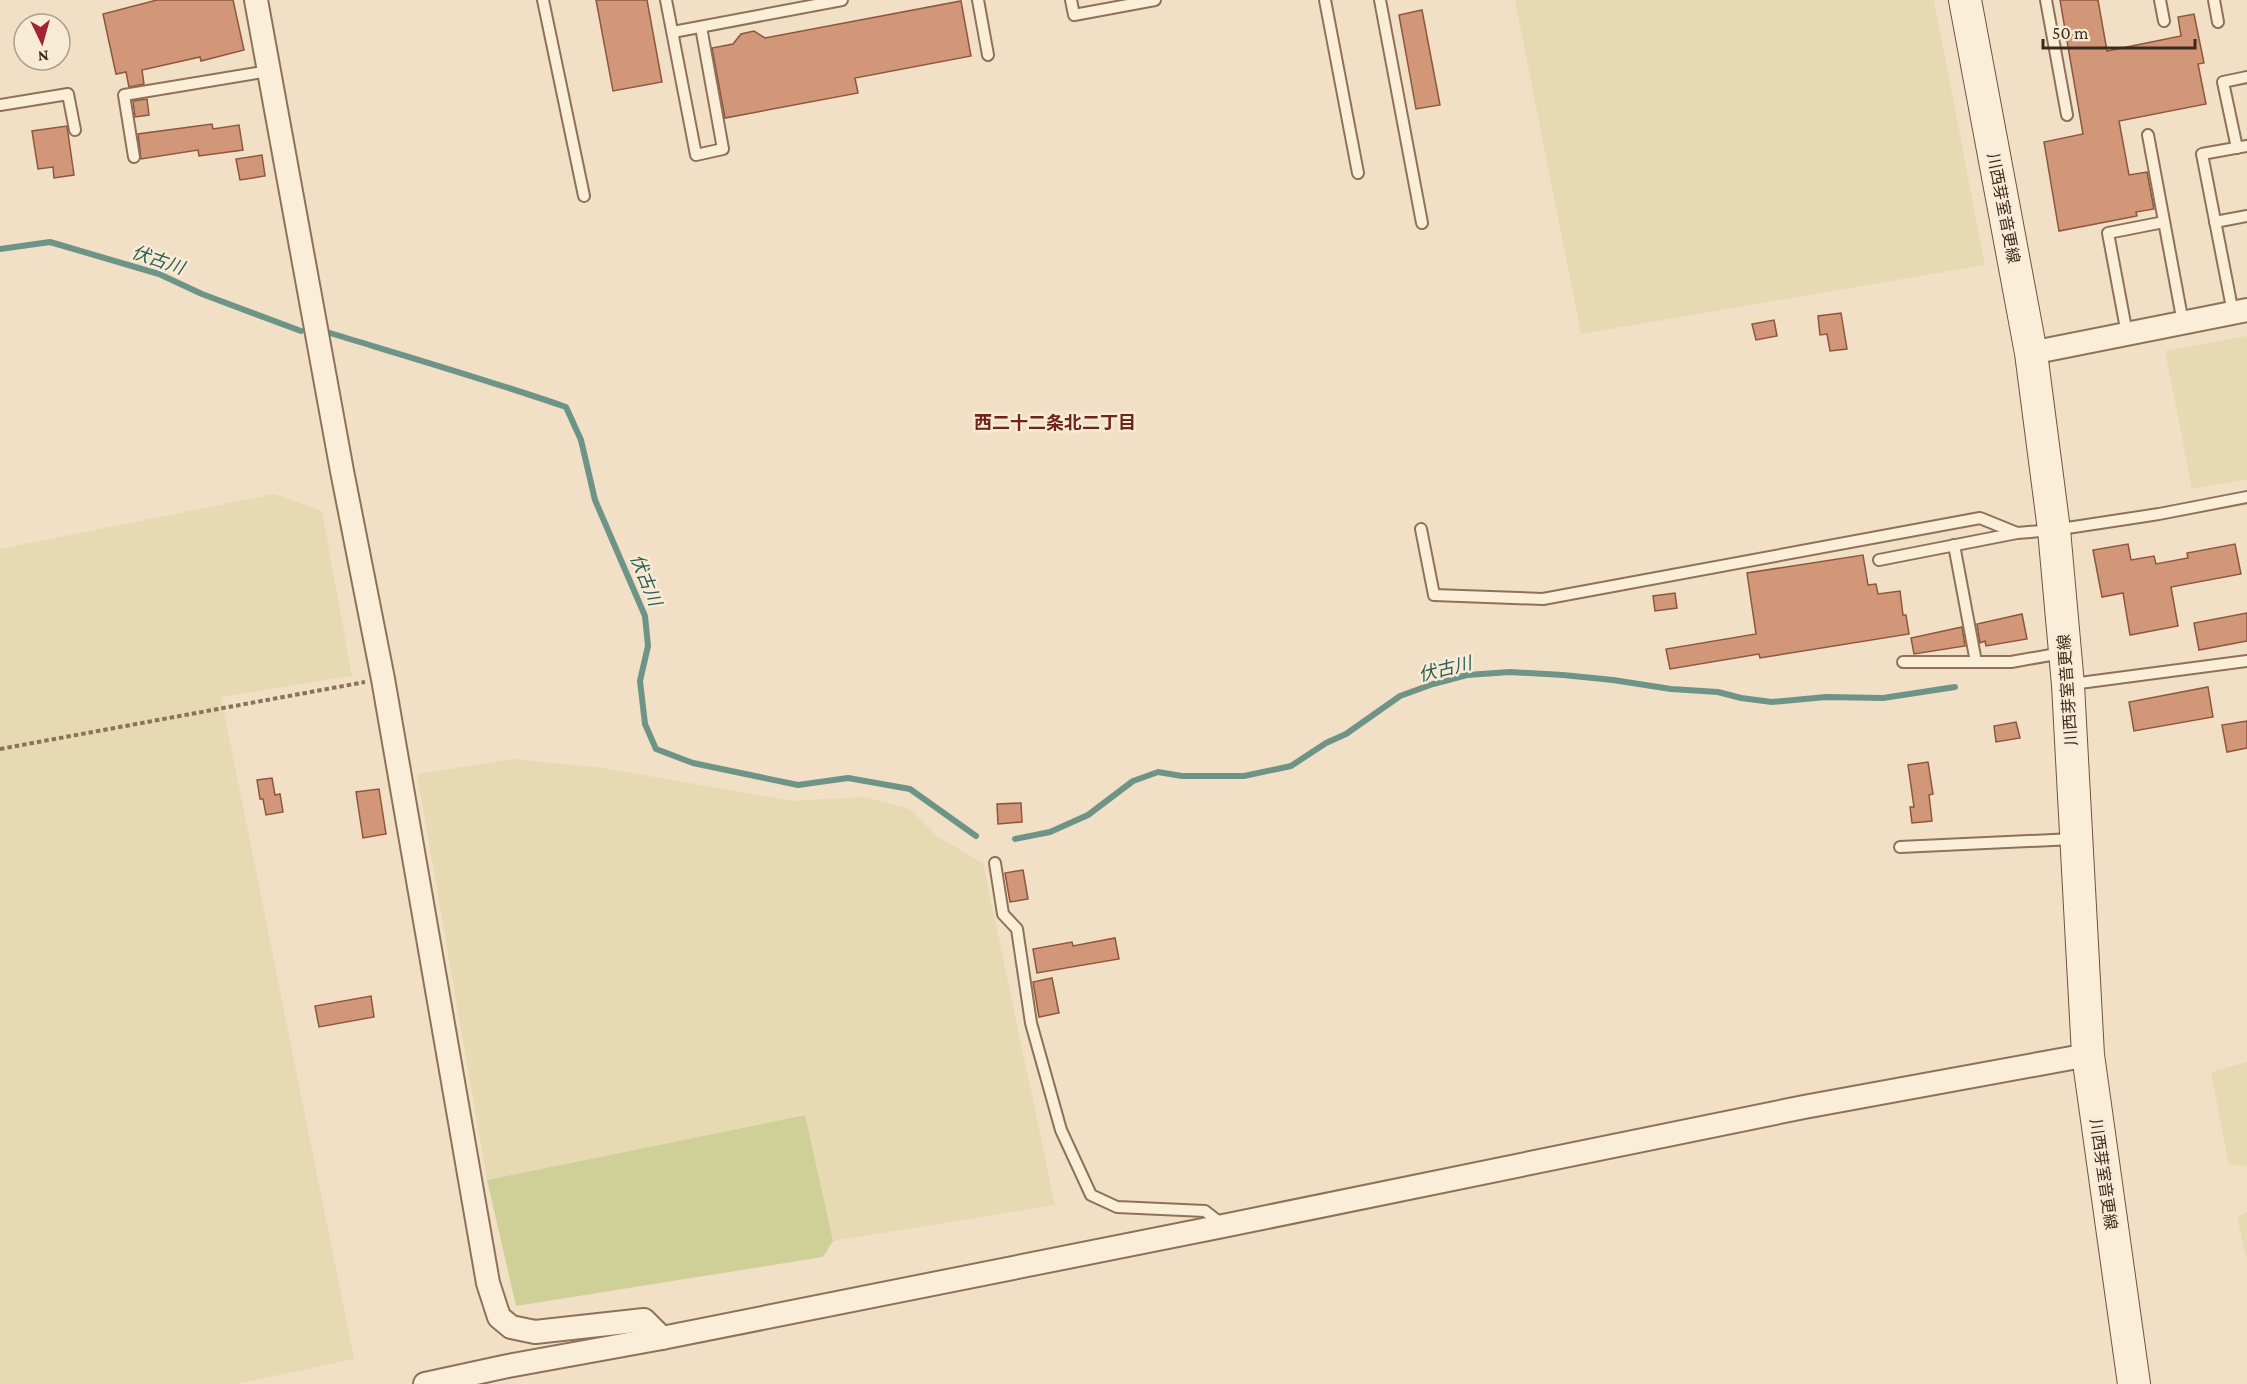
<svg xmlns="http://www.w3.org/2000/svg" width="2247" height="1384" font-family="'Crimson Pro','Noto Sans JP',serif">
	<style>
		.farmland { fill: #e7dab2 }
		.green { fill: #cfd098 }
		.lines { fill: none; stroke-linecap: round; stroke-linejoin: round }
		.stream { stroke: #6d9486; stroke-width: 6 }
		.building { fill: #d29679; stroke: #8f563e; stroke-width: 1.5 }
		.lane-casing { stroke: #8e7159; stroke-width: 14 }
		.street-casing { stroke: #8e7159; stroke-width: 26 }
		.secondary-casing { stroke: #70523d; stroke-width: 34 }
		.path { stroke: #8e7159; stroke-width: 4; stroke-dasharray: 4.5 3; stroke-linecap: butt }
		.lane { stroke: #fbeed9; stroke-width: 10 }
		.street { stroke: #fbeed9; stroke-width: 22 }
		.secondary { stroke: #fbeed9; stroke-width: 32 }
		.labels { text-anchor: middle; stroke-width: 5; stroke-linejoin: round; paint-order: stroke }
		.street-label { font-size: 16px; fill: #3d2a1e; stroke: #f8ebd5 }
		.water-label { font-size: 18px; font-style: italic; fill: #2d5e56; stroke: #f8ebd5 }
		.neighbourhood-label { font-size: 18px; font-weight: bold; fill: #6c241b; stroke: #f8ebd5 }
	</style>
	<rect width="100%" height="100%" fill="#f1e0c5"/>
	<g class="farmland">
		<path d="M 1515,0 L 1934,0 L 1985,265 L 1581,334 Z"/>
		<path d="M 2247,336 L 2247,479 L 2192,489 L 2165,351 Z"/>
		<path d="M 274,494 L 322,511 L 352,676 L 221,697 L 354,1359 L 236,1384 L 0,1384 L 0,549 Z"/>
		<path d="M 514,759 L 603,768 L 792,801 L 865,797 L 910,809 L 938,837 L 983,863 L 1055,1205 L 833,1241 L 804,1115 L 487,1180 L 417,774 Z"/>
		<path d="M 2247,1062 L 2247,1166 L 2229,1165 L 2211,1072 Z"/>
		<path d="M 2247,1212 L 2247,1260 L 2237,1217 Z"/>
	</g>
	<path class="green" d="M 805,1115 L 833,1241 L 823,1257 L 516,1306 L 487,1180 Z"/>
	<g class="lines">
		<g class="stream">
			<path d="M 0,249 L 50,242 L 159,274 L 202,294 L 301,331"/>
			<path d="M 330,333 C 409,357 488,380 566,407 L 581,440 L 595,500 L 645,616 L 648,646 L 640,681 L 645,724 L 656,749 L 693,763 L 798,785 L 848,778 L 910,789 L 976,836"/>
			<path d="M 1015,839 L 1050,832 L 1088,815 L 1133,781 L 1158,772 L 1182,776 L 1244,776 L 1291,766 L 1326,743 L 1346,734 L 1400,696 L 1433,684 L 1467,675 L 1510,672 L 1563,675 L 1613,680 L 1671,689 L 1718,692 L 1741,698 L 1772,702 L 1826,697 L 1883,698 L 1955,687"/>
		</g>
	</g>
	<g class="building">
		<path d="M 157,0 L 233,0 L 244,50 L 201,61 L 200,57 L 142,70 L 144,84 L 129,87 L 126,72 L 116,74 L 103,14 Z"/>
		<path d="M 596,0 L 647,0 L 662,82 L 613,91 Z"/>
		<path d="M 2060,0 L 2098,0 L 2107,51 L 2181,36 L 2178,17 L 2194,14 L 2204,63 L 2198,64 L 2206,104 L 2119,121 L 2129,175 L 2147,172 L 2154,209 L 2136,212 L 2137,216 L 2059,231 L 2044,142 L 2083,134 Z"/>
		<path d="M 961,1 L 971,56 L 855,78 L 858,93 L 725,118 L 712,48 L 733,44 L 741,34 L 754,31 L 765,38 Z"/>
		<path d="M 1422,10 L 1440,105 L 1416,109 L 1399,15 Z"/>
		<path d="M 147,99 L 149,115 L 135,117 L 133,101 Z"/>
		<path d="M 212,124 L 213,129 L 239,125 L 243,150 L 199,156 L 198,150 L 141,159 L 138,134 Z"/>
		<path d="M 67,126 L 74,175 L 54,178 L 53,167 L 38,169 L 32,131 Z"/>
		<path d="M 262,155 L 265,176 L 240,180 L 236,159 Z"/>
		<path d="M 1841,313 L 1847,349 L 1830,351 L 1827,334 L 1820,335 L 1818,316 Z"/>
		<path d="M 1774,320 L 1777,336 L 1756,340 L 1752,324 Z"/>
		<path d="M 2128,544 L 2131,560 L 2154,556 L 2156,564 L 2188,558 L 2187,553 L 2235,544 L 2241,574 L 2171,587 L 2178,626 L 2130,635 L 2123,593 L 2102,597 L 2093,550 Z"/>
		<path d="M 1863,555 L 1868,585 L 1876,584 L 1878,594 L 1900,591 L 1903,615 L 1906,615 L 1909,634 L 1760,658 L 1759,654 L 1670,669 L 1666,649 L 1756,634 L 1747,573 Z"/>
		<path d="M 1675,593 L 1677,608 L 1655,611 L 1653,596 Z"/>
		<path d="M 2247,613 L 2247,641 L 2199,650 L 2194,623 Z"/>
		<path d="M 2022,614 L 2027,639 L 1986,646 L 1985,641 L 1980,643 L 1977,624 Z"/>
		<path d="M 1962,627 L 1965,646 L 1914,654 L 1911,638 Z"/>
		<path d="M 2208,687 L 2213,717 L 2134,731 L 2129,702 Z"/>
		<path d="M 2247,721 L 2247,748 L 2227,752 L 2222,725 Z"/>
		<path d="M 2016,722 L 2020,738 L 1996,742 L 1994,726 Z"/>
		<path d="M 1928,762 L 1933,794 L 1929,795 L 1932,821 L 1912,823 L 1910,807 L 1914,807 L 1908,765 Z"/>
		<path d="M 272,778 L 275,795 L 280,794 L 283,812 L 266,815 L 263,799 L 260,799 L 257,780 Z"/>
		<path d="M 379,789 L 386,834 L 363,838 L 356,792 Z"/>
		<path d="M 1021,803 L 1022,822 L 998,824 L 997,804 Z"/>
		<path d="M 1023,870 L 1028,899 L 1010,902 L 1005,873 Z"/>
		<path d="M 1115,938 L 1119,959 L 1037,973 L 1033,949 L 1072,942 L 1073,946 Z"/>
		<path d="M 1052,978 L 1059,1013 L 1039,1017 L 1033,982 Z"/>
		<path d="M 371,996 L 374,1017 L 319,1027 L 315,1006 Z"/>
	</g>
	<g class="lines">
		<g class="lane-casing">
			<g id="lane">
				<path d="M 543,0 L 584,196"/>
				<path d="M 666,0 L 696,155 L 723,149 L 701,27"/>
				<path d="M 978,0 L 988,55"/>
				<path d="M 1071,0 L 1074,15 L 1155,0"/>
				<path d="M 1325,0 L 1358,173"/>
				<path d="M 1380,0 L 1422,223"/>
				<path d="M 2046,0 L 2067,115"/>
				<path d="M 2160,0 L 2164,21"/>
				<path d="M 2214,0 L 2218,22"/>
				<path d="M 673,32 L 842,0"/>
				<path d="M 0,105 L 68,94 L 75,130"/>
				<path d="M 2148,135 L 2183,323"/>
				<path d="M 2237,148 L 2223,82 L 2247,77"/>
				<path d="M 134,157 L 124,95 L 269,71"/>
				<path d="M 2215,222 L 2247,216"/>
				<path d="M 2233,313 L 2202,154 L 2247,146"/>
				<path d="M 2127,334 L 2108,233 L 2164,222"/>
				<path d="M 1421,529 L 1434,595 L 1543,599 L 1980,518 L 2017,533"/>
				<path d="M 1954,545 L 1976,662"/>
				<path d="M 1879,560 L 2017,533 L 2054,530 L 2159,514 L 2247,497"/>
				<path d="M 1903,662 L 2011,662 L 2062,653"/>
				<path d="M 2072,684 L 2247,661"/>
				<path d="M 1900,847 L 2073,839"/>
				<path d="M 995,863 L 1003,914 L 1017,929 L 1031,1023 L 1061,1130 L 1091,1195 L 1117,1207 L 1205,1211 L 1223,1225"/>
			</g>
		</g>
		<g class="street-casing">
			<g id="street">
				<path d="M 256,0 L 342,471 L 383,679 L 488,1283 L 499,1317 L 511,1327 L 535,1332 L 644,1320 L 662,1338"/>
				<path d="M 2031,353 L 2247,310"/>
				<path d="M 425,1384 L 508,1366 L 662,1338 L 1223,1226 L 1804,1107 L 2088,1055"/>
			</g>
		</g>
		<g class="secondary-casing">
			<path id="secondary" d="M 1965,0 L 2031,353 L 2054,530 L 2068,685 L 2088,1055 L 2134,1384"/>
		</g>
		<path class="path" d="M 0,749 L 365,682"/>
		<use href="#lane" class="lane"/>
		<use href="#street" class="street"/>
		<use href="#secondary" class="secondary"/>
	</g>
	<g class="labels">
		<g class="street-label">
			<text transform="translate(2004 208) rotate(79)" y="6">川西芽室音更線</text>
			<text transform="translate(2067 690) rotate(-94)" y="6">川西芽室音更線</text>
			<text transform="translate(2104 1174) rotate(82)" y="6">川西芽室音更線</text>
		</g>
		<g class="water-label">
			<text transform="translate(158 260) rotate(19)" y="6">伏古川</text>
			<text transform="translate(646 580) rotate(68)" y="6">伏古川</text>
			<text transform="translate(1445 669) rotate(-14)" y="6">伏古川</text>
		</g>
		<g class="neighbourhood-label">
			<text x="1055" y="429">西二十二条北二丁目</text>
		</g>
	</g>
	<g transform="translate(42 42) rotate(175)"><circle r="28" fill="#f8ebd5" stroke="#ad9e8c" stroke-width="1.5"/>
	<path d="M0-4.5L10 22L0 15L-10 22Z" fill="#a12531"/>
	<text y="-9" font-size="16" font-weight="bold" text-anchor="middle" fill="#3d2a1e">N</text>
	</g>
	<path d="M2043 39v9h152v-9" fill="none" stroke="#3d2a1e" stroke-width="3"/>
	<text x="2052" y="39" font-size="18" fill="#3d2a1e" stroke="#f8ebd5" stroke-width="4.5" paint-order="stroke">50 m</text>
</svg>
